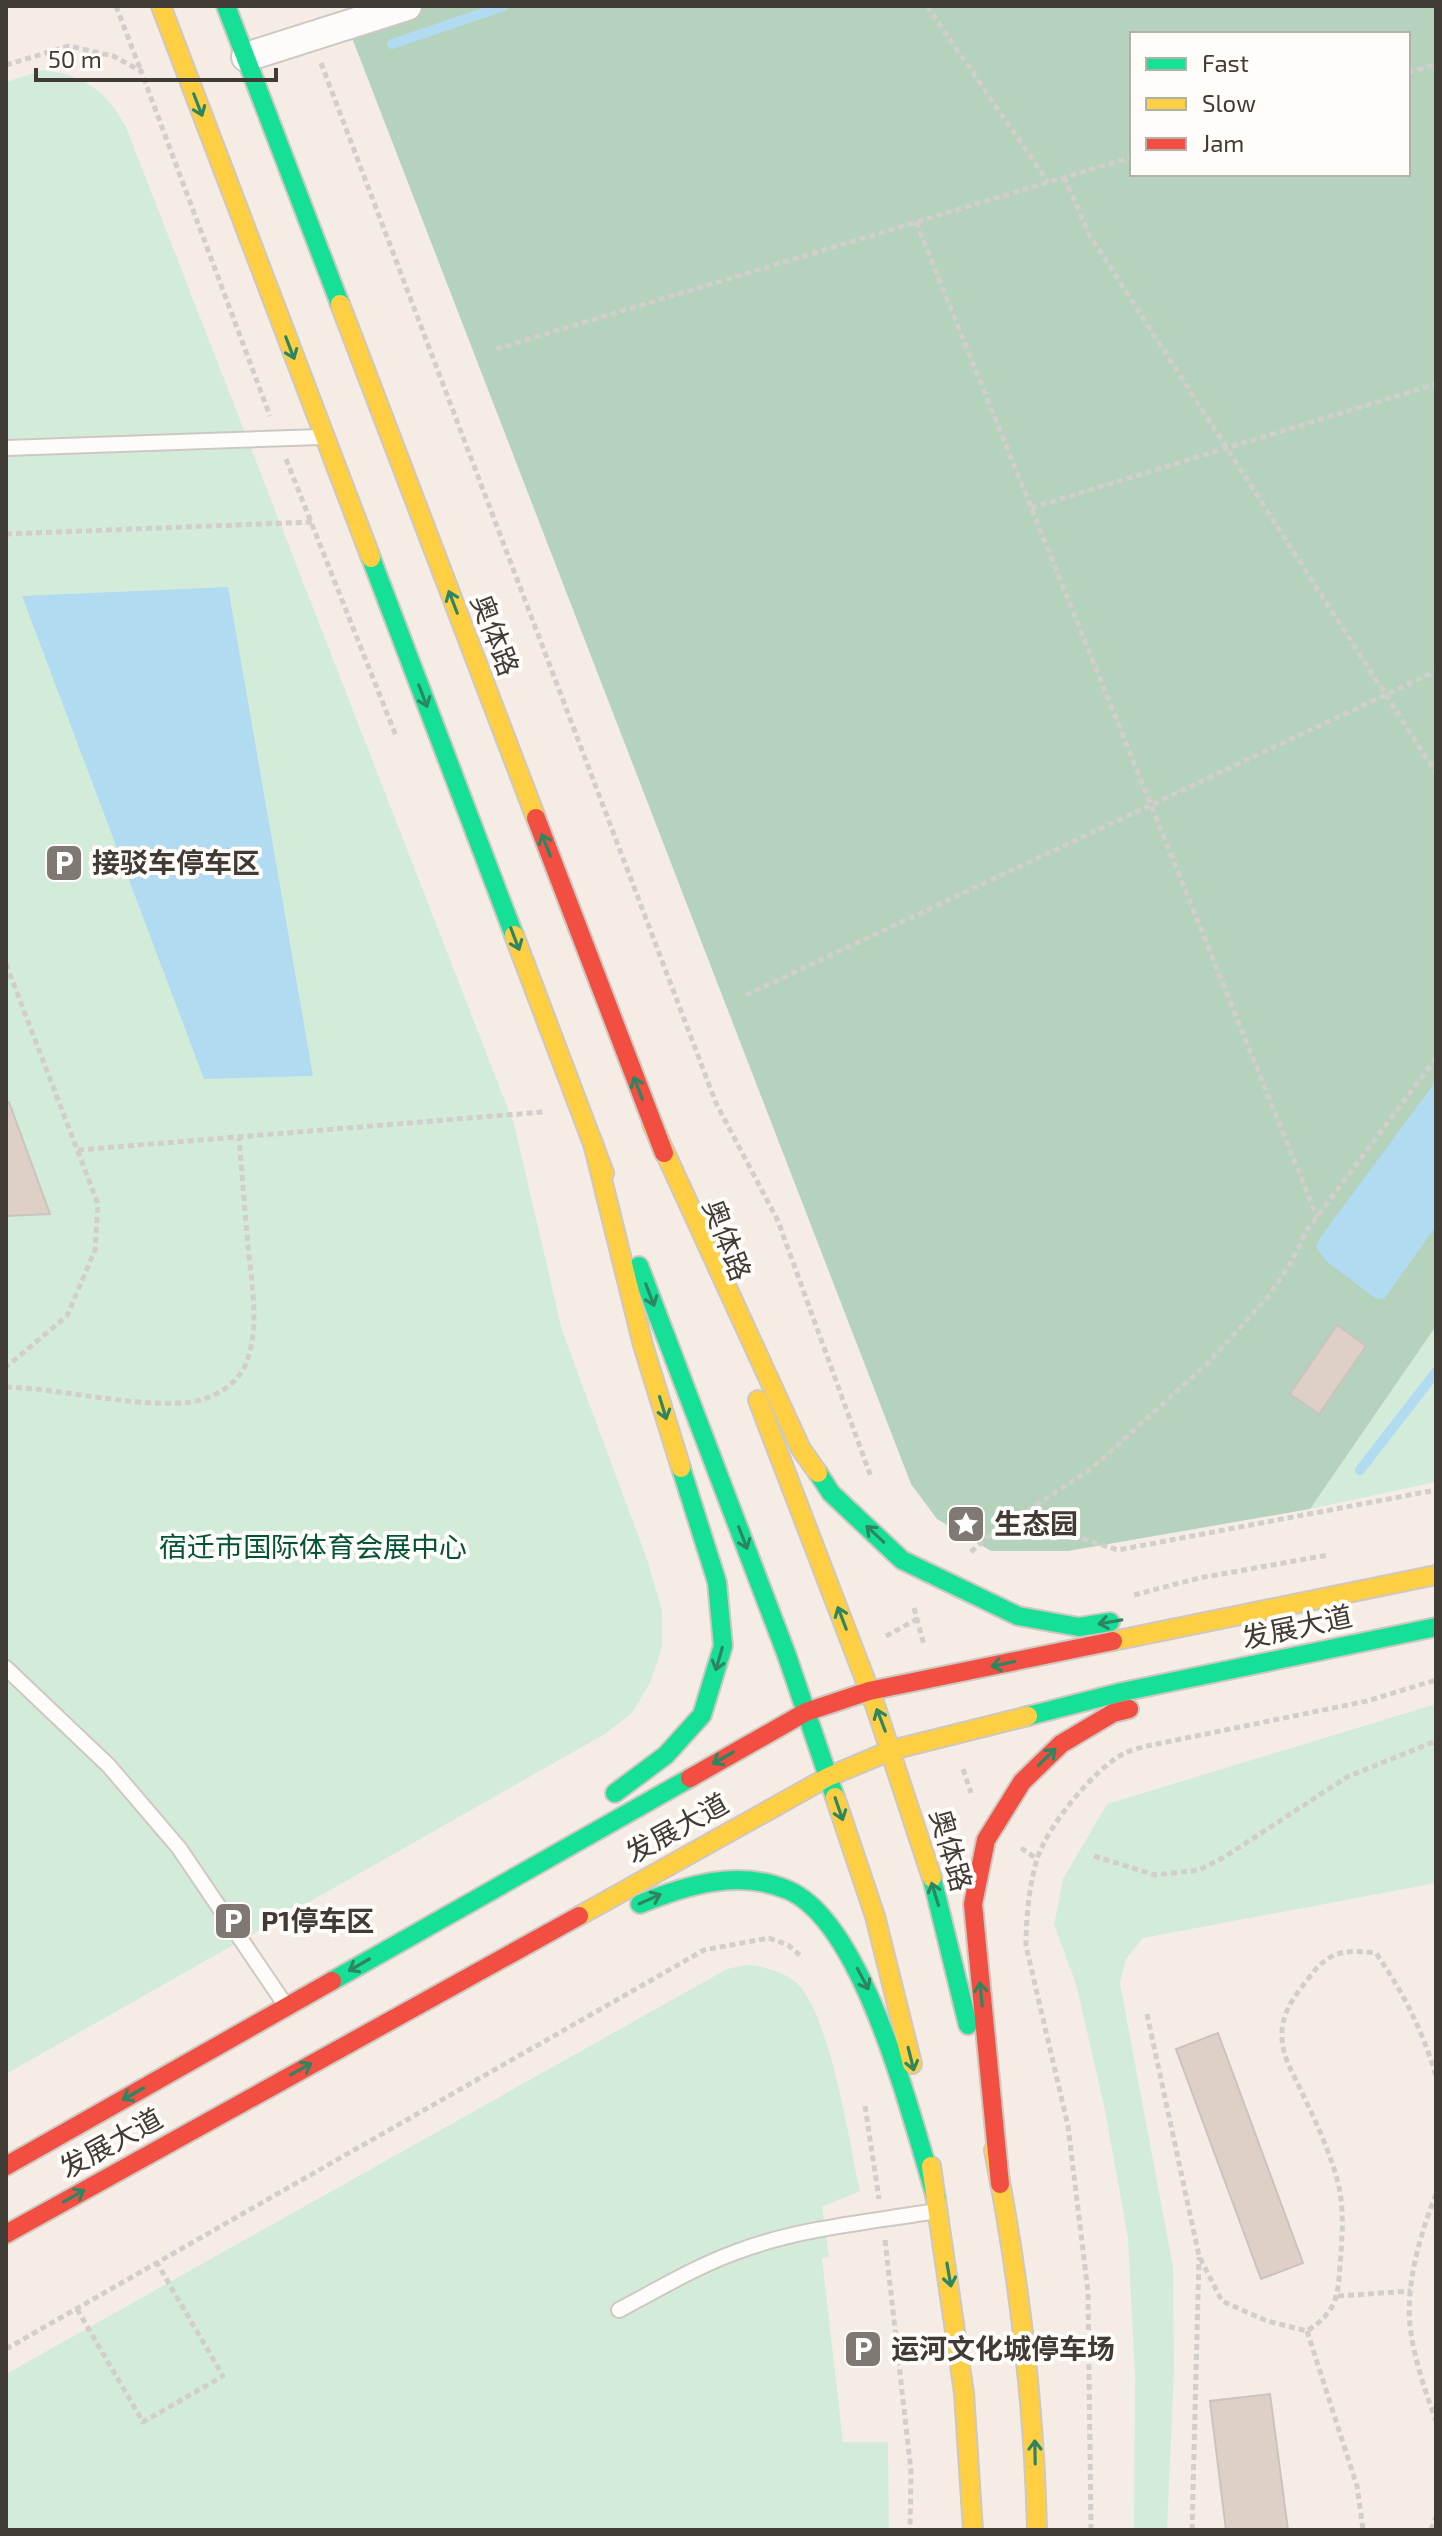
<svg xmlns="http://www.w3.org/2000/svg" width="1442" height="2536" font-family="'Exo 2','Noto Sans SC',sans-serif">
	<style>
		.green { fill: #d3ecd9 }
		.forest { fill: #b4d2bc; fill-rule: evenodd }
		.water { fill: #b0dbf0 }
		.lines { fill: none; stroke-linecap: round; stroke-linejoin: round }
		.stream { stroke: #b0dbf0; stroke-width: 10 }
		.building { fill: #dfd0c7; stroke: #cbc3be; stroke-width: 2 }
		.lane-casing { stroke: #cec8c1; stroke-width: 18 }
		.street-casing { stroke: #cec8c1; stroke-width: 32 }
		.fast-casing { stroke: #cec8c1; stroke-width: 22 }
		.slow-casing { stroke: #cec8c1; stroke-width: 22 }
		.jam-casing { stroke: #cec8c1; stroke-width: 22 }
		.path { stroke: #d1cecb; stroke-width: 5; stroke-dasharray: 6 4; stroke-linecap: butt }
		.lane { stroke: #fefcfb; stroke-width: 14 }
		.street { stroke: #fefcfb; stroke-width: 28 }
		.fast { stroke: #16e098; stroke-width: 18 }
		.slow { stroke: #ffcf43; stroke-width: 18 }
		.jam { stroke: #f24e42; stroke-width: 18 }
		.oneway { stroke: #2e8562 }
		.labels { text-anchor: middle; stroke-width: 8; stroke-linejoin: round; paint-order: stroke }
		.street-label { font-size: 28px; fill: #413b35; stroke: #fffcf9 }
		.poi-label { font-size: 28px; font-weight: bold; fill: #413b35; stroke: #fffcf9; text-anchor: start }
		.park-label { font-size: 28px; fill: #025435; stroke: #fffcf9 }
	</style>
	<rect width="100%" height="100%" fill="#f5ede5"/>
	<g class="green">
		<path d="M 43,70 C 83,74 108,92 126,127 L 514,1124 L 562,1330 L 648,1562 L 662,1611 L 662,1647 L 650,1683 L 632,1713 L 605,1734 L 6,2074 L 6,82 Z"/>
		<path d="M 1436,1326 L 1436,1482 L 1310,1509 Z"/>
		<path d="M 1436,1704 L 1436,1883 L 1143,1938 L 1126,1959 L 1120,1983 L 1173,2267 L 1174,2371 L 1167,2530 L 1134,2530 L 1135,2375 L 1128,2238 L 1105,2110 L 1076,1984 L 1054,1925 L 1063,1879 L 1107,1804 Z"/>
		<path d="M 746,1965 C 761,1965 780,1971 793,1980 C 830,2007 849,2144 860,2191 L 822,2207 L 829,2257 L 822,2258 L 843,2442 L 888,2442 L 889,2530 L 6,2530 L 6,2374 L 727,1969 Z"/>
	</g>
	<path class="forest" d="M 429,6 L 1436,6 L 1436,1326 L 1310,1509 L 1068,1551 L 991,1551 L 937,1519 L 911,1484 L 349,30 ZM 1132,34 L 1408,34 L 1408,174 L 1132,174 Z"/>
	<g class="water">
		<path d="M 228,587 L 313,1076 L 204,1079 L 22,596 Z"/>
		<path d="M 1436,1081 L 1436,1226 L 1384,1299 L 1375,1298 L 1326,1261 L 1316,1247 L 1322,1235 Z"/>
	</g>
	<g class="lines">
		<g class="stream">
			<path d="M 392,44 L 504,6"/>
			<path d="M 1360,1470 L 1436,1372"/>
		</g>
	</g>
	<g class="building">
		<path d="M 9,1102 L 50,1214 L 6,1216 L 6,1103 Z"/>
		<path d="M 1337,1325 L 1366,1346 L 1319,1414 L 1290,1394 Z"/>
		<path d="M 1218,2033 L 1303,2263 L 1261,2279 L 1176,2049 Z"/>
		<path d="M 1270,2394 L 1288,2530 L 1226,2530 L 1210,2401 Z"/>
	</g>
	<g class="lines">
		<g class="lane-casing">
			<g id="lane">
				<path d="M 6,448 L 320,437"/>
				<path d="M 6,1668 L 109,1766 L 179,1848 L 284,2003"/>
				<path d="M 619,2310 C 657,2290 695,2267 736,2252 C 799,2228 870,2222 936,2211"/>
			</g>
		</g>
		<g class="street-casing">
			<path id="street" d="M 246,57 L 407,6"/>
		</g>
		<g class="fast-casing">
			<g id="fast">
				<path d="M 226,6 L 340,304"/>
				<path d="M 371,558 L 514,935"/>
				<path d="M 639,1266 L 786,1653 L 835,1797"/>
				<path d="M 818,1473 L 831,1493 L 902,1560 L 1018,1616 L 1079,1627 L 1110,1622"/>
				<path d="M 1028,1716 L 1122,1692 L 1436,1627"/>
				<path d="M 615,1793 L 666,1755 L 702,1715 L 723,1646 L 717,1582 L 681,1468"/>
				<path d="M 932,1878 L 968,2025"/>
				<path d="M 640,1904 C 686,1885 739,1869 788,1890 C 865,1923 912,2121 936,2198"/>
				<path d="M 332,1981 L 690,1778"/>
			</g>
		</g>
		<g class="slow-casing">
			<g id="slow">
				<path d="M 161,6 L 371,558"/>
				<path d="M 340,304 L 536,818"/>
				<path d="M 514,935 L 604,1173"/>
				<path d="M 652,1124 L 801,1449 L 818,1473"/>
				<path d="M 593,1143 L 643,1345 L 681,1468"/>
				<path d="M 758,1400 L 876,1708 L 932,1878"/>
				<path d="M 1113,1641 L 1436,1575"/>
				<path d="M 835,1797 L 875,1916 L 912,2064"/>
				<path d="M 579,1916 L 828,1777 L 892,1750 L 1028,1716"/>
				<path d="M 994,2150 C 1019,2276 1034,2402 1037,2530"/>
				<path d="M 931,2166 L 964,2393 L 973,2530"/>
			</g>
		</g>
		<g class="jam-casing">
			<g id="jam">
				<path d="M 536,818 L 664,1153"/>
				<path d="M 690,1778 L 806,1712 L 869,1691 L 1113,1641"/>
				<path d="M 6,2166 L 332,1981"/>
				<path d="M 1000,2184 L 973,1904 L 986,1840 L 1022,1782 L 1061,1744 L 1113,1713 L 1129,1709"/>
				<path d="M 6,2234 L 579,1916"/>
			</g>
		</g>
		<g class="path">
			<path d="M 116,6 L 141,71"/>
			<path d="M 927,6 L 1048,182"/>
			<path d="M 321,63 L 716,1103 L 778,1221 L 871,1477"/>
			<path d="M 6,65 L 69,46 L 113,56 L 141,71 L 270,416"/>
			<path d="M 1408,73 L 1436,64"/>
			<path d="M 1064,177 L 1089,234 L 1436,773"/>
			<path d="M 916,222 L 1317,1217"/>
			<path d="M 496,349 L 1132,157"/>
			<path d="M 286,459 L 396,736"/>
			<path d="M 1031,508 L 1436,384"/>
			<path d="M 6,534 L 313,522"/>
			<path d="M 6,964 L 98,1204 L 95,1250 L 67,1316 L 6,1367"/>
			<path d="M 746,995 L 1436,671"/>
			<path d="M 78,1150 L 543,1112"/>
			<path d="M 6,1387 C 65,1389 124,1406 183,1403 C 205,1402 233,1389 244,1368 C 261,1331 252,1287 248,1247 C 245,1211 242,1174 239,1138"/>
			<path d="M 1015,1520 L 1033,1523 L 1118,1550 L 1436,1490"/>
			<path d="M 971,1552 L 986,1538 L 1091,1469 L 1207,1364 L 1268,1297 L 1290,1264 L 1307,1230 L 1436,1058"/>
			<path d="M 1134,1595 L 1199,1578 L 1328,1555"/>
			<path d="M 914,1608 L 924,1645"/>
			<path d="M 886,1636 L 919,1618"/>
			<path d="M 963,1769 L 971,1793"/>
			<path d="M 1021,1848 L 1037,1859"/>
			<path d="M 1094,1856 L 1155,1875 L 1199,1870 L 1226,1856 L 1347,1777 L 1436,1741"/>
			<path d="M 1147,2014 L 1199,2256 L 1222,2301 L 1267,2321 L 1307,2331 C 1336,2312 1338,2298 1340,2265 C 1342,2241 1344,2216 1340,2192 C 1335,2164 1316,2121 1303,2095 C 1294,2074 1281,2057 1282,2033 C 1282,2012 1296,1994 1308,1979 C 1328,1951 1344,1949 1376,1953 C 1404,1994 1422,2029 1436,2076"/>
			<path d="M 865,2106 L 879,2199"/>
			<path d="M 1436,2194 C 1420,2235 1406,2282 1410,2326 C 1414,2359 1425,2390 1436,2421"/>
			<path d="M 885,2240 L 911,2471 L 910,2530"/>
			<path d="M 1338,2296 L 1411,2291"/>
			<path d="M 77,2309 L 143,2422 L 223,2376 L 157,2263"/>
			<path d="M 1307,2331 L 1357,2486 L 1363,2530"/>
			<path d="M 6,2349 L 704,1950 L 769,1938 L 788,1945 L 803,1958"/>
			<path d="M 1091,2530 L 1088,2292 L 1068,2126 L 1026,1946 C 1026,1918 1029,1886 1037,1859 C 1047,1827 1093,1770 1123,1754 C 1130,1750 1140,1748 1147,1746 L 1367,1701 L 1436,1680"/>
			<path d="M 1192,2530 L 1199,2257"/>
			<path d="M 1431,2530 L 1436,2517"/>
		</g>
		<use href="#lane" class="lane"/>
		<use href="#street" class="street"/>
		<use href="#fast" class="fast"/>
		<use href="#slow" class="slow"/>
		<use href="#jam" class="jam"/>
	</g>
	<defs><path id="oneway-shaft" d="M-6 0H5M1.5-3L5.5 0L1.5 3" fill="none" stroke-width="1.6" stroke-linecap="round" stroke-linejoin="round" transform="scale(2)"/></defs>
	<g class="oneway">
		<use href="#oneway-shaft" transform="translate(198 105) rotate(69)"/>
		<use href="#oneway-shaft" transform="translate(290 348) rotate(69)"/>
		<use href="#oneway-shaft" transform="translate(453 602) rotate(-111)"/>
		<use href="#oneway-shaft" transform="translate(423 696) rotate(69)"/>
		<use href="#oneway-shaft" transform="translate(546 845) rotate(-111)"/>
		<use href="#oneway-shaft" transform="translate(515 939) rotate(69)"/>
		<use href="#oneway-shaft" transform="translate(638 1088) rotate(-111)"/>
		<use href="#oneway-shaft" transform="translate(650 1295) rotate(69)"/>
		<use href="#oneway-shaft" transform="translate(663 1408) rotate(73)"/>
		<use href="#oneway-shaft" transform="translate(875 1534) rotate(-137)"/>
		<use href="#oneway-shaft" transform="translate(743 1538) rotate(69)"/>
		<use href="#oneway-shaft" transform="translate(842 1618) rotate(-111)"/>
		<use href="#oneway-shaft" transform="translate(1110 1622) rotate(170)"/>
		<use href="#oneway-shaft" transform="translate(719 1659) rotate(106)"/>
		<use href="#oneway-shaft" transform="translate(1003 1664) rotate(168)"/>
		<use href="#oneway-shaft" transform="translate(881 1720) rotate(-111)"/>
		<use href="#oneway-shaft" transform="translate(1047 1757) rotate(-44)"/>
		<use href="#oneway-shaft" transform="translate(723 1758) rotate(150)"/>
		<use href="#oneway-shaft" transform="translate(839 1809) rotate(71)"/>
		<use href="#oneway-shaft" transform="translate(935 1894) rotate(-107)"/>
		<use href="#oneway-shaft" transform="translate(650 1899) rotate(-24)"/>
		<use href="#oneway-shaft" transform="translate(359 1965) rotate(150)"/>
		<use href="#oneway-shaft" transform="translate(863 1979) rotate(62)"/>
		<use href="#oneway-shaft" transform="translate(981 1994) rotate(-96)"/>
		<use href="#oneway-shaft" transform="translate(911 2059) rotate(76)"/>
		<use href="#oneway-shaft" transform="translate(301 2069) rotate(-29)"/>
		<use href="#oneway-shaft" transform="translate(133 2094) rotate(150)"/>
		<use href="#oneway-shaft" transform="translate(74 2196) rotate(-29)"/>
		<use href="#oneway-shaft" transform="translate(949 2275) rotate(80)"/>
		<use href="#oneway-shaft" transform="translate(1035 2452) rotate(-91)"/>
	</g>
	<defs>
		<g id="parking-square" transform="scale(2)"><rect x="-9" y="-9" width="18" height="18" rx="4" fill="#807973" stroke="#fffcf9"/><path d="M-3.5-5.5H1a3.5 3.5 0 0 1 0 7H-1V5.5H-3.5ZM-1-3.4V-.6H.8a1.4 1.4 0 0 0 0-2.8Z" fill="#fff"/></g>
		<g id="sight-square" transform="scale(2)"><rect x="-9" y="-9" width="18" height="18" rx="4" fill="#807973" stroke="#fffcf9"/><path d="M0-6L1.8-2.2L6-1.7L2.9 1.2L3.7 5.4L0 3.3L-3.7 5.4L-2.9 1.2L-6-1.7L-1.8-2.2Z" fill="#fff"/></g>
	</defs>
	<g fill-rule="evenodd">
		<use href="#parking-square" x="64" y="863"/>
		<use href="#sight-square" x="966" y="1524"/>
		<use href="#parking-square" x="233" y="1921"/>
		<use href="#parking-square" x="863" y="2349"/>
	</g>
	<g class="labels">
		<g class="street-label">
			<text transform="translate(495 635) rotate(69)" y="10">奥体路</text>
			<text transform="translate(727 1240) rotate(69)" y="10">奥体路</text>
			<text transform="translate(1297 1627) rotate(-12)" y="10">发展大道</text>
			<text transform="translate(677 1828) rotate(-29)" y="10">发展大道</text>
			<text transform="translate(951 1850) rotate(74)" y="10">奥体路</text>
			<text transform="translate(111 2143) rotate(-29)" y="10">发展大道</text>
		</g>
		<g class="poi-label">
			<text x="92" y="873">接驳车停车区</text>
			<text x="994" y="1534">生态园</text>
			<text x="261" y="1931">P1停车区</text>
			<text x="891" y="2359">运河文化城停车场</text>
		</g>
		<g class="park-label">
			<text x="313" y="1557">宿迁市国际体育会展中心</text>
		</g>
	</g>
	<rect width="1442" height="2536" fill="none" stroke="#413b35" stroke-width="16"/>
	<rect x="1130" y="32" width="280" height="144" fill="#fffcf9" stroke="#b3afab" stroke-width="2"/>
	<rect x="1146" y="58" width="40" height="12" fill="#16e098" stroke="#b3afab" stroke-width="2"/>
	<text x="1202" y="72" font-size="24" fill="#413b35">Fast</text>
	<rect x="1146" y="98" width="40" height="12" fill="#ffcf43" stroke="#b3afab" stroke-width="2"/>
	<text x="1202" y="112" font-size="24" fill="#413b35">Slow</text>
	<rect x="1146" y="138" width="40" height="12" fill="#f24e42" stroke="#b3afab" stroke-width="2"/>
	<text x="1202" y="152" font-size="24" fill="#413b35">Jam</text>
	<path d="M36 68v12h240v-12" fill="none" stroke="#413b35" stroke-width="4"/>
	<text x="48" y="68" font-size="24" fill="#413b35" stroke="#fffcf9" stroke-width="6" paint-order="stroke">50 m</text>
</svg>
